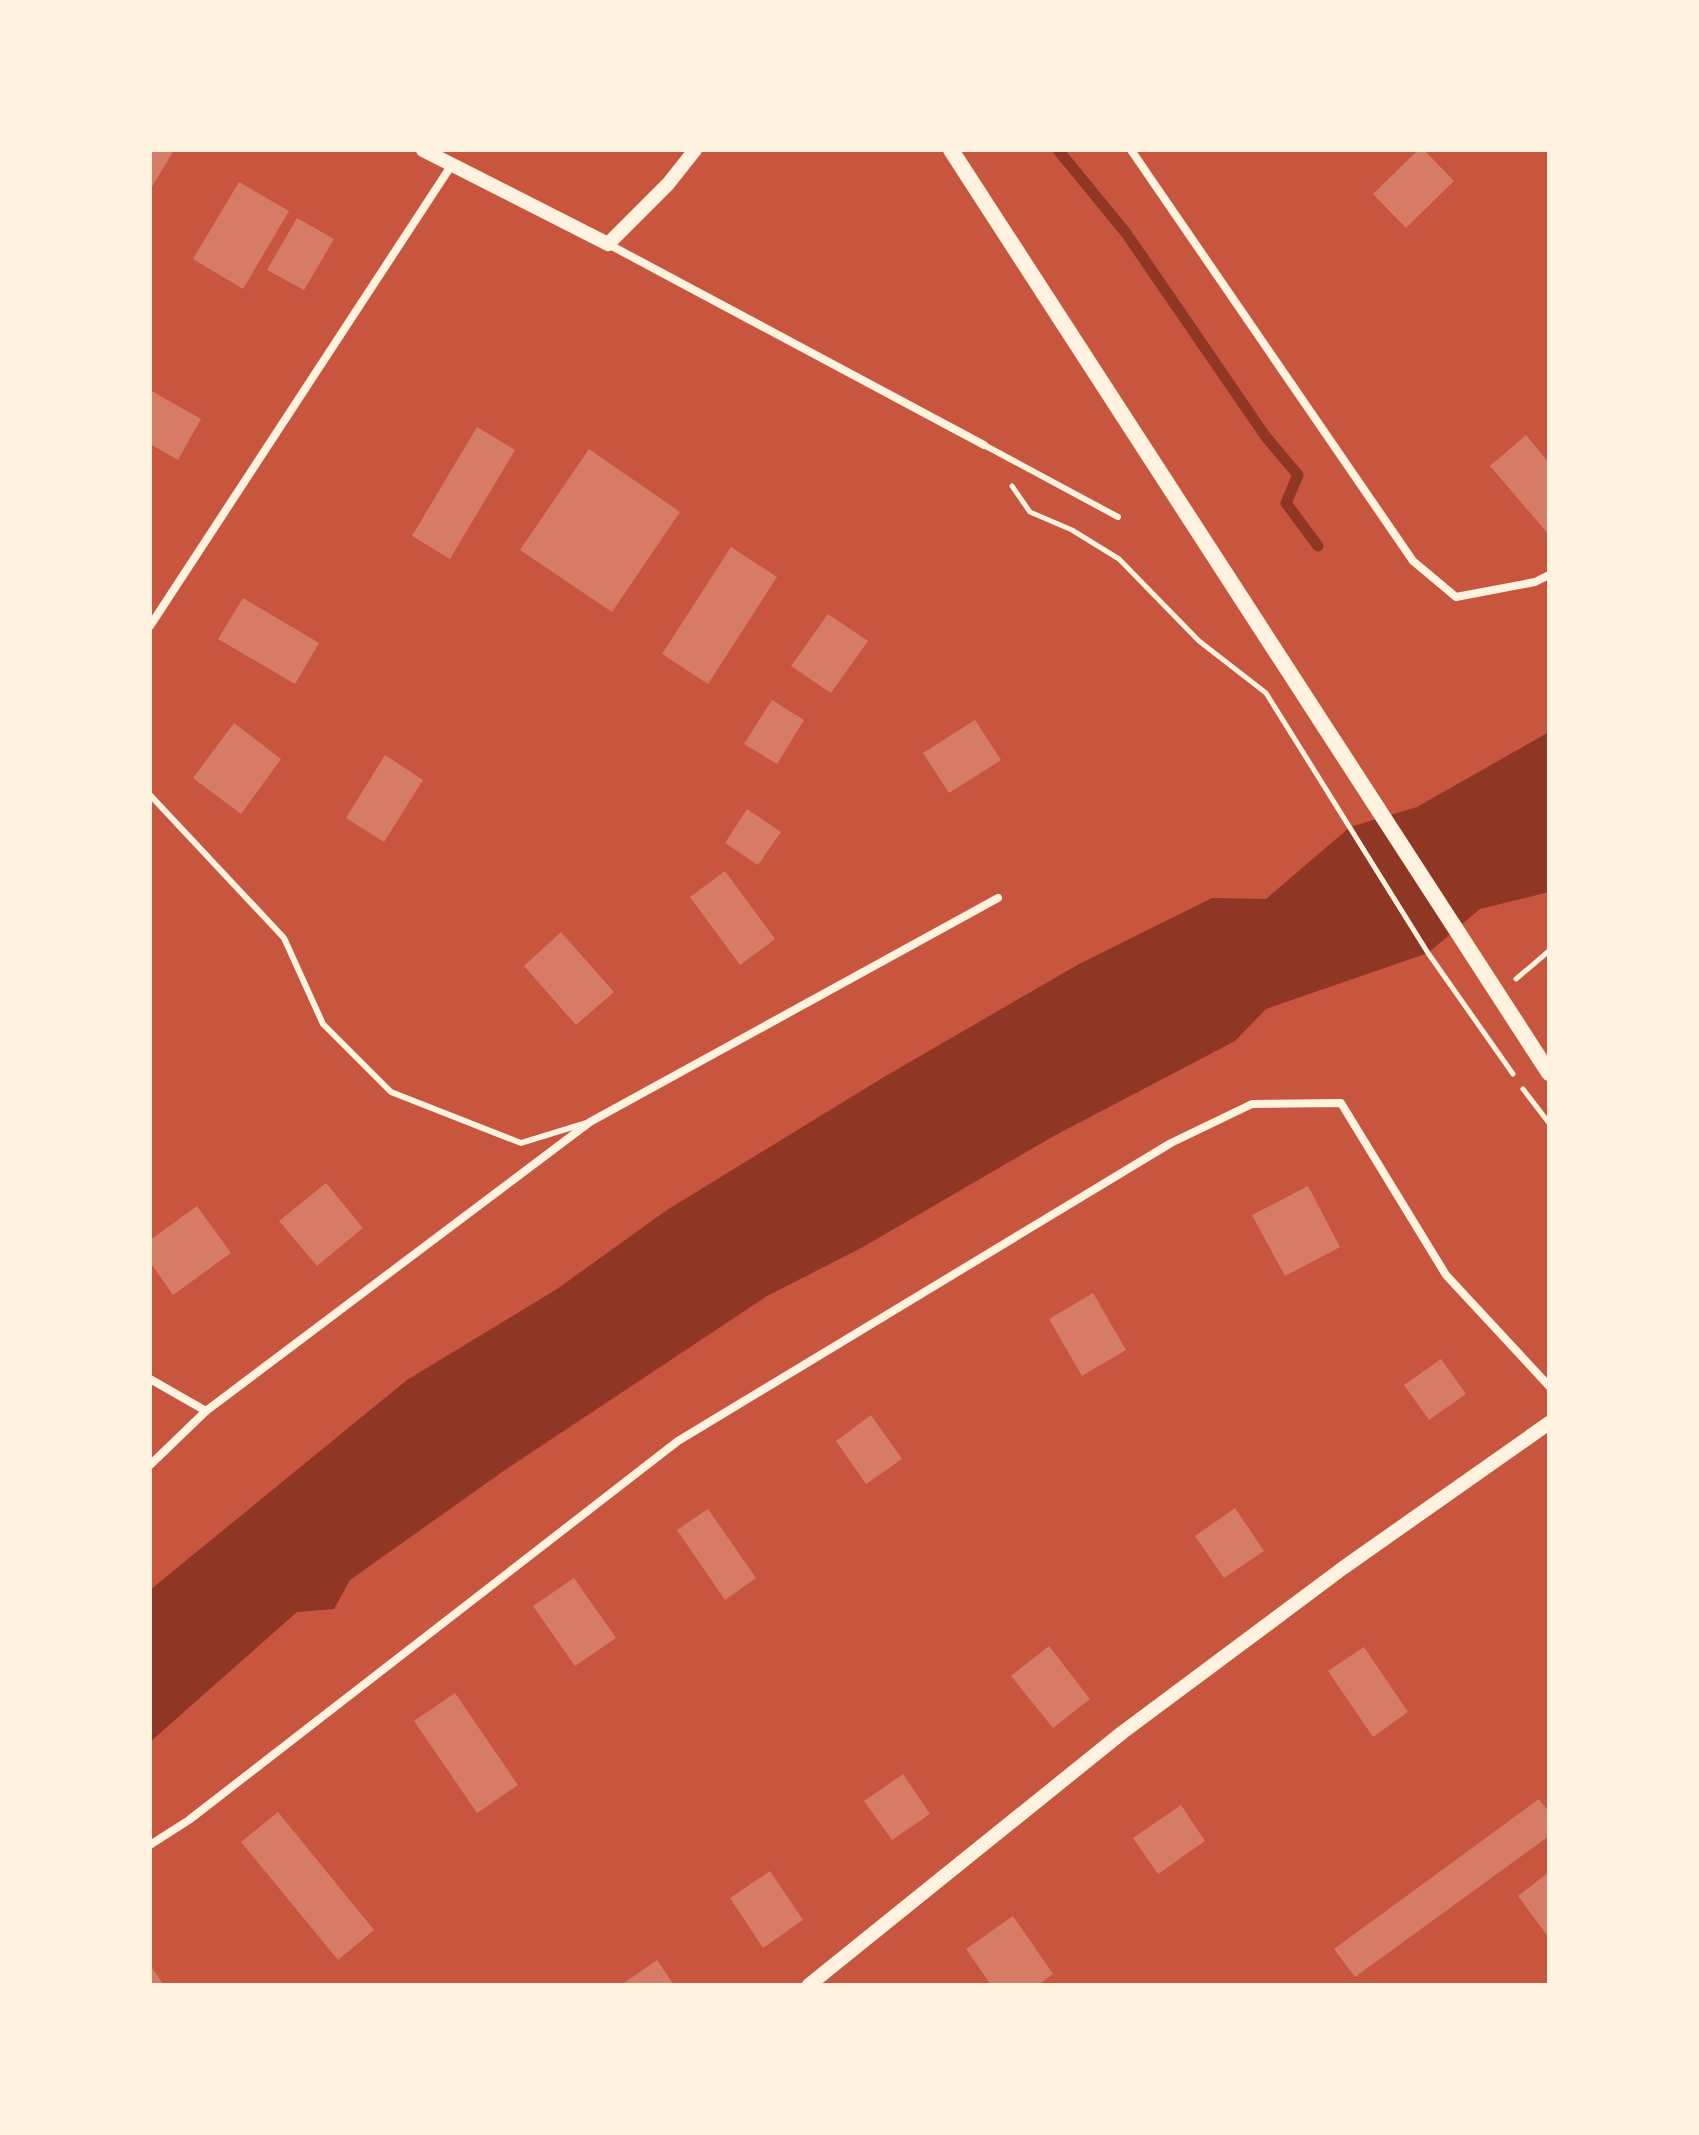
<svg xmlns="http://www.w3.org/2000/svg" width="1699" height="2135" font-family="'Roboto Serif',serif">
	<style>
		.water { fill: #8f3625 }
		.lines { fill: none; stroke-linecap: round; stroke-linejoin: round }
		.stream { stroke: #8f3625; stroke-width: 11 }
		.building { fill: #d67c66 }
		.path { stroke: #fff3e0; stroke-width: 5 }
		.service { stroke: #fff3e0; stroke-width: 6 }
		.minor { stroke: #fff3e0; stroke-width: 8 }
		.tertiary { stroke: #fff3e0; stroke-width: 14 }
		.secondary { stroke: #fff3e0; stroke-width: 16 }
	</style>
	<rect width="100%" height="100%" fill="#c8553d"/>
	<path class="water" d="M 1549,732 L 1549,892 L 1480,909 L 1428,953 L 1266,1009 L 1235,1041 L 1052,1137 L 863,1247 L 767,1296 L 505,1470 L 350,1580 L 334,1609 L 297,1612 L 150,1742 L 150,1590 L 407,1380 L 557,1289 L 667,1210 L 884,1077 L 1079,964 L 1212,898 L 1266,899 L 1350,827 L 1417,807 Z"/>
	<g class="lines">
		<path class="stream" d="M 1058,150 L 1126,233 L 1266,437 L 1298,475 L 1286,503 L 1318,546"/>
	</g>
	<g class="building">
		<path d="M 150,150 L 173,152 L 150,190 Z"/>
		<path d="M 1418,150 L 1424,150 L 1454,181 L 1406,228 L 1373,194 Z"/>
		<path d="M 239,182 L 289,211 L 243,289 L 193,259 Z"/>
		<path d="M 297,218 L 334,239 L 304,290 L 267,270 Z"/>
		<path d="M 150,390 L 201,419 L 178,460 L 150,444 Z"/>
		<path d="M 477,427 L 515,450 L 450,559 L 412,536 Z"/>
		<path d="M 1526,435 L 1549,463 L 1549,535 L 1490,466 Z"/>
		<path d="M 589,449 L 680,512 L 612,612 L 520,550 Z"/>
		<path d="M 731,547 L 777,577 L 708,684 L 662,654 Z"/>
		<path d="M 243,598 L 319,643 L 295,684 L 218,639 Z"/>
		<path d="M 828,614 L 868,641 L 831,693 L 791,666 Z"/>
		<path d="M 772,700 L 804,720 L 777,764 L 744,744 Z"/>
		<path d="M 975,720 L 1001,760 L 949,793 L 923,753 Z"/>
		<path d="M 234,723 L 281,759 L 241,814 L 193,778 Z"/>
		<path d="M 385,755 L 423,780 L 384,842 L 346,818 Z"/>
		<path d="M 747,809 L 781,832 L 758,865 L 725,843 Z"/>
		<path d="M 725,871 L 775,939 L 740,965 L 690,897 Z"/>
		<path d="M 561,932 L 614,992 L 576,1025 L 524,966 Z"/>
		<path d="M 326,1183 L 363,1228 L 317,1266 L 279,1221 Z"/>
		<path d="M 1308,1186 L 1340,1247 L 1285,1276 L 1252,1215 Z"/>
		<path d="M 197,1206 L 231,1253 L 173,1295 L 150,1262 L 150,1240 Z"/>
		<path d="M 1093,1293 L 1126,1350 L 1082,1376 L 1049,1319 Z"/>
		<path d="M 1441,1359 L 1466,1394 L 1429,1420 L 1404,1385 Z"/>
		<path d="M 871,1415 L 902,1459 L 866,1484 L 836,1441 Z"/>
		<path d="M 1235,1508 L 1264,1551 L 1224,1578 L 1195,1536 Z"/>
		<path d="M 708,1509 L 756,1578 L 725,1600 L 677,1530 Z"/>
		<path d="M 574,1578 L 616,1638 L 575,1666 L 533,1606 Z"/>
		<path d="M 1049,1646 L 1090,1699 L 1053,1728 L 1011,1676 Z"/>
		<path d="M 1364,1647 L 1408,1712 L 1373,1737 L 1328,1671 Z"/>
		<path d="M 455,1693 L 518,1785 L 477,1813 L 414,1721 Z"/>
		<path d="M 903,1774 L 930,1814 L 892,1840 L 864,1801 Z"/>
		<path d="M 1539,1799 L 1549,1812 L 1549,1836 L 1355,1977 L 1334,1949 Z"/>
		<path d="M 1181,1805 L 1205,1841 L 1158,1874 L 1133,1838 Z"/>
		<path d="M 278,1812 L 374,1930 L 338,1960 L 241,1842 Z"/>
		<path d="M 770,1871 L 803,1920 L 763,1948 L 730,1898 Z"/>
		<path d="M 1549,1872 L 1549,1938 L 1518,1896 Z"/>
		<path d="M 1013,1916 L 1053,1974 L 1038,1985 L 991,1985 L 966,1949 Z"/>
		<path d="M 657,1960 L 674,1985 L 621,1985 Z"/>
		<path d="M 150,1965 L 164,1985 L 150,1985 Z"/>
	</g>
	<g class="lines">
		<g class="path">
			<path d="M 1012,486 L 1030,512 L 1072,530 L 1119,559 L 1199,641 L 1266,693 L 1428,953 L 1513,1074"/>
			<path d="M 1516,979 L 1549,951"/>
			<path d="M 1523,1089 L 1549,1123"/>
		</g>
		<g class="service">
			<path d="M 984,445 L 1118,517"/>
			<path d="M 150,795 L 284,938 L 323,1024 L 391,1092 L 521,1143 L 586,1123"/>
		</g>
		<g class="minor">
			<path d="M 1131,150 L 1413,561 L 1456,597 L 1535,582 L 1549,575"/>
			<path d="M 608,244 L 984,445"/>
			<path d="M 150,626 L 451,166"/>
			<path d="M 150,1379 L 206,1411"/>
			<path d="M 150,1465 L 206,1411 L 590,1122 L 998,898"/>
			<path d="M 150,1845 L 189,1820 L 678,1441 L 1171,1143 L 1252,1104 L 1341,1103 L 1446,1275 L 1549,1386"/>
		</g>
		<g class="tertiary">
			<path d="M 423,150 L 608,244 L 668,184 L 695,150"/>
			<path d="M 809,1985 L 1123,1732 L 1343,1568 L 1549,1423"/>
		</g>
		<path class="secondary" d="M 951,150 L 1549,1073"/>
	</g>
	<rect width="1699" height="2135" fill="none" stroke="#fff3e0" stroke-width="304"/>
</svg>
